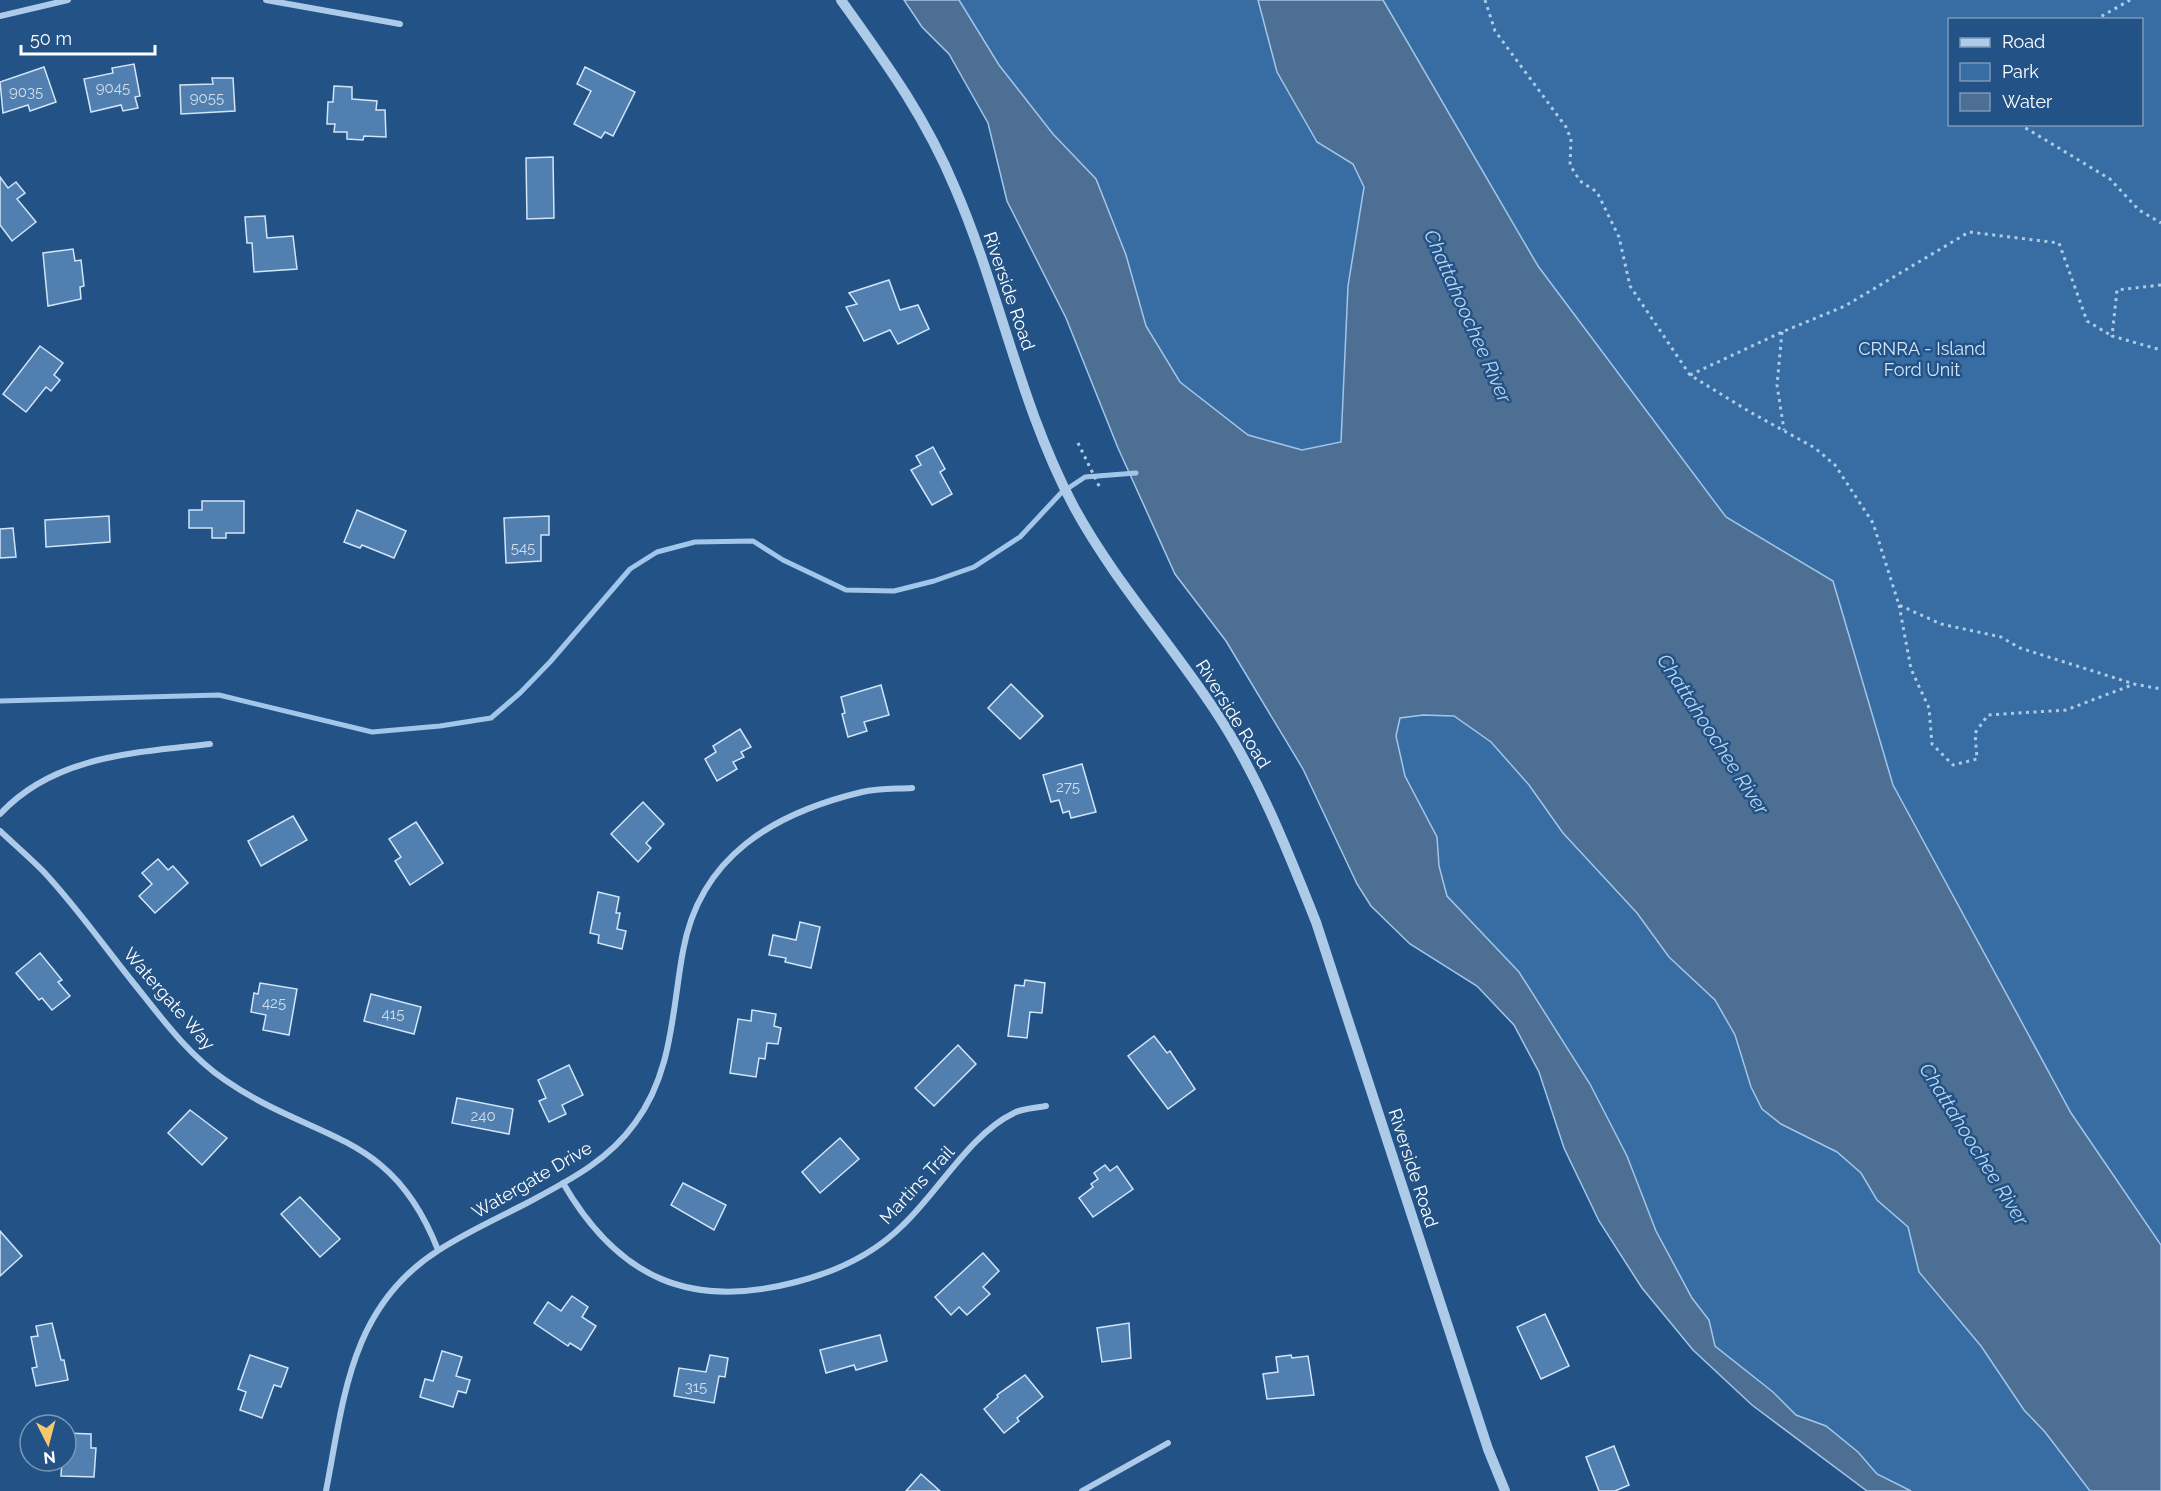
<svg xmlns="http://www.w3.org/2000/svg" width="2161" height="1491" font-family="Raleway,sans-serif">
	<style>
		.green { fill: #376da3; fill-rule: evenodd }
		.water { fill: #4d6f93; stroke: #a2c6ea; stroke-width: 1.5 }
		.lines { fill: none; stroke-linecap: round; stroke-linejoin: round }
		.stream { stroke: #a2c6ea; stroke-width: 5 }
		.building { fill: #507fb0; stroke: #d2e4f7; stroke-width: 1.5 }
		.path { stroke: #adcbe9; stroke-width: 3; stroke-dasharray: 3 4.5; stroke-linecap: butt }
		.minor { stroke: #adcbe9; stroke-width: 6 }
		.tertiary { stroke: #adcbe9; stroke-width: 10 }
		.labels { text-anchor: middle; stroke-width: 5; stroke-linejoin: round; paint-order: stroke }
		.number-label { font-size: 15px; fill: #d3dfeb }
		.street-label { font-size: 18px; fill: #fff; stroke: #235386 }
		.park-label { font-size: 18px; fill: #d2e4f7; stroke: #235386 }
		.water-label { font-size: 20px; font-style: italic; fill: #b9d5f0; stroke: #235386 }
	</style>
	<rect width="100%" height="100%" fill="#235386"/>
	<g class="green">
		<path d="M 959,0 L 1258,0 L 1277,72 L 1317,142 L 1353,164 L 1364,187 L 1348,286 L 1341,442 L 1302,450 L 1248,435 L 1180,382 L 1146,326 L 1126,255 L 1096,179 L 1053,134 L 999,65 Z"/>
		<path d="M 1383,0 L 2161,0 L 2161,1245 L 2071,1113 L 1893,785 L 1833,581 L 1726,517 L 1538,266 ZM 1950,20 L 2142,20 L 2142,124 L 1950,124 Z"/>
		<path d="M 1423,715 L 1454,716 L 1491,742 L 1637,913 L 1669,957 L 1715,1000 L 1735,1035 L 1751,1087 L 1781,1124 L 1837,1152 L 1861,1173 L 1877,1200 L 1908,1227 L 1919,1272 L 1981,1346 L 2024,1410 L 2045,1432 L 2090,1491 L 1911,1491 L 1877,1474 L 1858,1452 L 1826,1426 L 1796,1415 L 1773,1391 L 1715,1346 L 1709,1320 L 1692,1298 L 1656,1231 L 1627,1156 L 1590,1084 L 1519,972 L 1447,896 L 1439,866 L 1437,837 L 1405,776 L 1396,736 L 1400,718 Z"/>
	</g>
	<path class="water" d="M 904,0 L 959,0 L 999,65 L 1053,134 L 1096,179 L 1126,255 L 1146,326 L 1180,382 L 1248,435 L 1302,450 L 1341,442 L 1348,286 L 1364,187 L 1353,164 L 1317,142 L 1277,72 L 1258,0 L 1383,0 L 1538,266 L 1726,517 L 1833,581 L 1893,785 L 2071,1113 L 2161,1245 L 2161,1491 L 2090,1491 L 2045,1432 L 2024,1410 L 1981,1346 L 1919,1272 L 1908,1227 L 1877,1200 L 1861,1173 L 1837,1152 L 1781,1124 L 1762,1109 L 1751,1087 L 1735,1035 L 1715,1000 L 1669,957 L 1637,913 L 1563,833 L 1529,785 L 1491,742 L 1454,716 L 1423,715 L 1400,718 L 1396,736 L 1405,776 L 1437,837 L 1439,866 L 1447,896 L 1519,972 L 1590,1084 L 1627,1156 L 1656,1231 L 1692,1298 L 1709,1320 L 1715,1346 L 1773,1392 L 1796,1415 L 1826,1426 L 1858,1452 L 1877,1474 L 1911,1491 L 1867,1491 L 1752,1405 L 1693,1350 L 1642,1288 L 1599,1221 L 1564,1148 L 1539,1072 L 1514,1025 L 1477,986 L 1410,944 L 1371,906 L 1357,884 L 1303,769 L 1226,641 L 1175,574 L 1118,448 L 1066,318 L 1007,201 L 988,123 L 949,54 L 922,27 Z"/>
	<g class="lines">
		<path class="stream" d="M 0,701 L 219,695 L 372,732 L 440,726 L 491,718 L 520,693 L 550,662 L 630,569 L 657,552 L 695,542 L 753,541 L 783,560 L 846,590 L 894,591 L 934,581 L 974,567 L 1020,537 L 1061,493 L 1085,477 L 1136,473"/>
	</g>
	<g class="building">
		<path d="M 134,64 L 140,96 L 135,97 L 138,108 L 123,111 L 121,105 L 91,112 L 84,79 L 113,73 L 112,68 Z"/>
		<path d="M 44,67 L 56,102 L 30,111 L 28,105 L 3,113 L 0,82 Z"/>
		<path d="M 585,67 L 635,92 L 613,136 L 605,132 L 601,138 L 574,124 L 591,91 L 577,84 Z"/>
		<path d="M 212,78 L 233,78 L 235,111 L 181,114 L 180,85 L 213,84 Z"/>
		<path d="M 334,86 L 352,87 L 352,99 L 377,101 L 376,110 L 385,110 L 386,137 L 364,136 L 363,140 L 347,139 L 347,132 L 334,132 L 335,124 L 327,124 L 328,102 L 333,102 Z"/>
		<path d="M 553,157 L 554,218 L 527,219 L 526,158 Z"/>
		<path d="M 0,177 L 8,188 L 16,182 L 25,193 L 17,199 L 36,222 L 12,241 L 0,225 Z"/>
		<path d="M 265,216 L 267,238 L 293,236 L 297,269 L 254,272 L 252,243 L 247,243 L 245,217 Z"/>
		<path d="M 73,249 L 75,261 L 81,260 L 84,286 L 80,287 L 81,299 L 48,306 L 43,253 Z"/>
		<path d="M 889,280 L 900,310 L 918,305 L 929,329 L 898,344 L 890,330 L 864,341 L 846,307 L 857,304 L 849,293 Z"/>
		<path d="M 40,346 L 63,363 L 54,375 L 60,380 L 51,391 L 46,387 L 26,412 L 3,394 Z"/>
		<path d="M 933,447 L 945,469 L 940,472 L 952,494 L 932,505 L 911,470 L 921,465 L 916,456 Z"/>
		<path d="M 202,501 L 244,501 L 244,533 L 226,533 L 226,538 L 212,538 L 212,528 L 189,528 L 189,510 L 202,510 Z"/>
		<path d="M 357,510 L 406,531 L 394,558 L 362,545 L 360,548 L 344,542 Z"/>
		<path d="M 109,516 L 110,542 L 46,547 L 45,520 Z"/>
		<path d="M 549,516 L 549,535 L 541,535 L 541,561 L 506,563 L 504,518 Z"/>
		<path d="M 13,528 L 16,557 L 0,558 L 0,529 Z"/>
		<path d="M 1011,684 L 1043,716 L 1020,739 L 988,708 Z"/>
		<path d="M 881,685 L 889,715 L 864,722 L 867,731 L 848,737 L 842,714 L 845,713 L 841,697 Z"/>
		<path d="M 740,729 L 751,747 L 741,752 L 744,757 L 733,762 L 737,769 L 717,781 L 705,759 L 716,752 L 713,746 Z"/>
		<path d="M 1082,764 L 1096,812 L 1071,818 L 1069,811 L 1063,813 L 1059,800 L 1051,802 L 1043,775 Z"/>
		<path d="M 643,802 L 664,824 L 646,843 L 651,848 L 638,862 L 611,834 Z"/>
		<path d="M 293,816 L 307,840 L 261,866 L 248,841 Z"/>
		<path d="M 416,822 L 443,863 L 410,885 L 395,861 L 401,857 L 389,839 Z"/>
		<path d="M 158,859 L 168,870 L 173,866 L 188,883 L 155,913 L 139,896 L 152,884 L 142,873 Z"/>
		<path d="M 598,892 L 619,897 L 616,913 L 620,913 L 617,929 L 626,931 L 622,949 L 598,943 L 599,935 L 590,933 Z"/>
		<path d="M 800,922 L 820,927 L 811,968 L 785,962 L 786,958 L 769,955 L 773,935 L 796,940 Z"/>
		<path d="M 40,953 L 62,980 L 58,982 L 70,996 L 52,1010 L 42,998 L 39,1000 L 16,973 Z"/>
		<path d="M 1025,980 L 1045,983 L 1042,1013 L 1030,1012 L 1027,1038 L 1008,1036 L 1015,985 L 1024,986 Z"/>
		<path d="M 260,983 L 297,989 L 289,1035 L 263,1030 L 266,1015 L 251,1012 L 254,993 L 258,994 Z"/>
		<path d="M 371,994 L 421,1007 L 414,1034 L 364,1021 Z"/>
		<path d="M 752,1010 L 776,1014 L 774,1026 L 781,1028 L 778,1044 L 767,1043 L 765,1059 L 759,1058 L 756,1077 L 730,1073 L 738,1019 L 751,1021 Z"/>
		<path d="M 1154,1036 L 1167,1053 L 1170,1051 L 1195,1089 L 1168,1109 L 1128,1056 Z"/>
		<path d="M 958,1045 L 976,1064 L 934,1106 L 915,1088 Z"/>
		<path d="M 569,1065 L 583,1095 L 562,1105 L 566,1114 L 549,1122 L 539,1101 L 546,1098 L 538,1080 Z"/>
		<path d="M 457,1098 L 513,1109 L 509,1134 L 452,1123 Z"/>
		<path d="M 190,1110 L 227,1138 L 202,1165 L 168,1133 Z"/>
		<path d="M 840,1138 L 859,1159 L 820,1193 L 802,1172 Z"/>
		<path d="M 1105,1165 L 1110,1171 L 1117,1166 L 1133,1189 L 1093,1217 L 1079,1198 L 1093,1187 L 1091,1184 L 1098,1179 L 1094,1173 Z"/>
		<path d="M 683,1183 L 726,1205 L 714,1230 L 671,1205 Z"/>
		<path d="M 300,1197 L 340,1239 L 320,1257 L 281,1214 Z"/>
		<path d="M 0,1231 L 22,1256 L 0,1276 Z"/>
		<path d="M 983,1253 L 999,1271 L 983,1287 L 990,1294 L 967,1315 L 959,1307 L 951,1315 L 935,1297 Z"/>
		<path d="M 572,1296 L 588,1307 L 582,1317 L 596,1326 L 581,1350 L 570,1343 L 568,1346 L 534,1323 L 548,1302 L 561,1311 Z"/>
		<path d="M 1545,1314 L 1569,1366 L 1541,1379 L 1517,1327 Z"/>
		<path d="M 52,1323 L 61,1360 L 64,1360 L 68,1380 L 36,1386 L 32,1368 L 37,1367 L 31,1337 L 38,1336 L 36,1326 Z"/>
		<path d="M 1129,1323 L 1131,1358 L 1102,1362 L 1097,1328 Z"/>
		<path d="M 880,1335 L 887,1361 L 856,1370 L 854,1365 L 826,1373 L 820,1350 Z"/>
		<path d="M 442,1351 L 462,1357 L 456,1376 L 470,1380 L 466,1393 L 458,1391 L 453,1407 L 420,1397 L 425,1379 L 433,1381 Z"/>
		<path d="M 250,1355 L 288,1368 L 281,1387 L 274,1385 L 262,1418 L 240,1410 L 246,1392 L 238,1389 Z"/>
		<path d="M 710,1355 L 728,1358 L 725,1377 L 719,1376 L 714,1403 L 674,1396 L 679,1368 L 706,1372 Z"/>
		<path d="M 1291,1355 L 1292,1358 L 1308,1356 L 1314,1395 L 1267,1399 L 1263,1374 L 1278,1372 L 1276,1357 Z"/>
		<path d="M 1025,1375 L 1043,1397 L 1017,1418 L 1019,1421 L 1004,1433 L 984,1409 L 998,1397 L 997,1395 Z"/>
		<path d="M 66,1433 L 91,1434 L 91,1448 L 96,1448 L 94,1477 L 61,1476 L 62,1461 L 66,1461 Z"/>
		<path d="M 1614,1446 L 1629,1485 L 1615,1491 L 1599,1491 L 1586,1457 Z"/>
		<path d="M 921,1474 L 940,1491 L 906,1491 Z"/>
	</g>
	<g class="lines">
		<g class="path">
			<path d="M 1485,0 L 1495,31 L 1566,127 L 1571,139 L 1570,165 L 1580,181 L 1597,192 L 1619,237 L 1630,286 L 1690,375 L 1750,412 L 1815,448 L 1835,465 L 1873,523 L 1899,605 L 1941,624 L 2001,637 L 2020,648 L 2134,684 L 2161,689"/>
			<path d="M 2095,20 L 2130,0"/>
			<path d="M 2019,124 L 2110,179 L 2139,210 L 2161,223"/>
			<path d="M 2161,285 L 2117,290 L 2112,336 L 2161,350"/>
			<path d="M 1782,332 L 1777,385 L 1784,430"/>
			<path d="M 1690,375 L 1782,332 L 1845,306 L 1969,232 L 2059,243 L 2087,321 L 2112,336"/>
			<path d="M 1078,443 L 1100,488"/>
			<path d="M 1899,605 L 1911,669 L 1929,708 L 1932,744 L 1953,765 L 1977,759 L 1975,733 L 1988,715 L 2066,710 L 2132,685"/>
		</g>
		<g class="minor">
			<path d="M 266,0 L 400,24"/>
			<path d="M 0,16 L 68,0"/>
			<path d="M 0,814 C 55,755 135,753 210,744"/>
			<path d="M 0,831 C 14,844 29,857 43,871 C 75,905 103,945 132,981 C 160,1016 188,1055 225,1080 C 316,1143 391,1129 438,1250"/>
			<path d="M 563,1183 C 618,1278 690,1310 796,1282 C 835,1272 874,1254 903,1225 C 939,1191 970,1134 1014,1113 C 1023,1108 1036,1108 1046,1106"/>
			<path d="M 326,1491 C 344,1398 350,1306 439,1250 C 467,1232 498,1218 527,1203 C 568,1181 608,1161 635,1123 C 673,1072 672,1010 683,951 C 700,856 774,813 862,792 C 878,788 896,789 912,788"/>
			<path d="M 1082,1491 L 1168,1443"/>
		</g>
		<path class="tertiary" d="M 841,0 C 886,63 925,116 955,188 C 1000,292 1020,406 1074,507 C 1113,579 1169,641 1214,709 C 1258,775 1287,849 1316,922 L 1488,1449 L 1505,1491"/>
	</g>
	<g class="labels">
		<g class="number-label">
			<text x="113" y="93">9045</text>
			<text x="26" y="97">9035</text>
			<text x="207" y="103">9055</text>
			<text x="523" y="553">545</text>
			<text x="1068" y="792">275</text>
			<text x="274" y="1008">425</text>
			<text x="393" y="1019">415</text>
			<text x="483" y="1121">240</text>
			<text x="696" y="1392">315</text>
		</g>
		<g class="street-label">
			<text transform="translate(1009 291) rotate(71)" y="6">Riverside Road</text>
			<text transform="translate(1233 714) rotate(58)" y="6">Riverside Road</text>
			<text transform="translate(169 999) rotate(49)" y="6">Watergate Way</text>
			<text transform="translate(1413 1168) rotate(72)" y="6">Riverside Road</text>
			<text transform="translate(532 1180) rotate(-30)" y="6">Watergate Drive</text>
			<text transform="translate(917 1185) rotate(-47)" y="6">Martins Trail</text>
		</g>
		<g class="park-label">
			<text x="1922" y="355">CRNRA - Island<tspan x="1922" dy="21">Ford Unit</tspan></text>
		</g>
		<g class="water-label">
			<text transform="translate(1468 316) rotate(66)" y="7">Chattahoochee River</text>
			<text transform="translate(1713 734) rotate(57)" y="7">Chattahoochee River</text>
			<text transform="translate(1974 1144) rotate(58)" y="7">Chattahoochee River</text>
		</g>
	</g>
	<rect x="1948" y="18" width="195" height="108" fill="#235386" stroke="#7b98b6" stroke-width="1.5"/>
	<rect x="1960" y="38" width="30" height="9" fill="#adcbe9" stroke="#7b98b6" stroke-width="1.5"/>
	<text x="2002" y="48" font-size="18" fill="#ffffff">Road</text>
	<rect x="1960" y="63" width="30" height="18" fill="#376da3" stroke="#7b98b6" stroke-width="1.5"/>
	<text x="2002" y="78" font-size="18" fill="#ffffff">Park</text>
	<rect x="1960" y="93" width="30" height="18" fill="#4d6f93" stroke="#7b98b6" stroke-width="1.5"/>
	<text x="2002" y="108" font-size="18" fill="#ffffff">Water</text>
	<g transform="translate(48 1443) rotate(174)"><circle r="28" fill="#235386" stroke="#7b98b6" stroke-width="1.5"/>
	<path d="M0-4.5L10 22L0 15L-10 22Z" fill="#f4c870"/>
	<text y="-9" font-size="16" font-weight="bold" text-anchor="middle" fill="#ffffff">N</text>
	</g>
	<path d="M21 45v9h134v-9" fill="none" stroke="#ffffff" stroke-width="3"/>
	<text x="30" y="45" font-size="18" fill="#ffffff" stroke="#235386" stroke-width="4.5" paint-order="stroke">50 m</text>
</svg>
